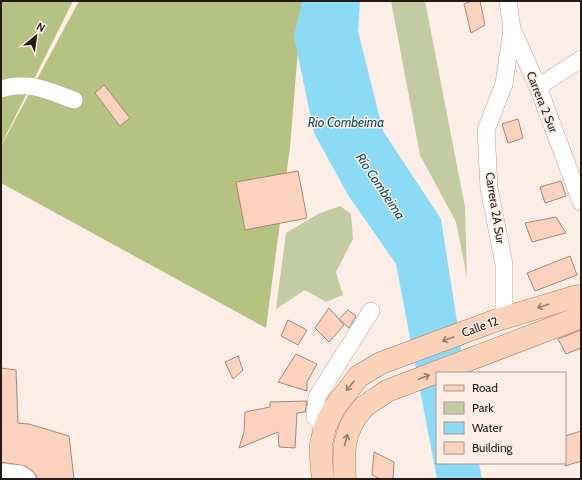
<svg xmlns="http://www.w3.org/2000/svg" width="582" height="480" font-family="Cabin,sans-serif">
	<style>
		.green { fill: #c2cba1 }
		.forest { fill: #b5c281 }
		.water { fill: #8bdbf7 }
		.building { fill: #fad2be; stroke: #a78778 }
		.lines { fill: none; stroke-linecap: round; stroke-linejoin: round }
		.minor-casing { stroke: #c09f8f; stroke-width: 18 }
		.primary-casing { stroke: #ad7d61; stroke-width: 23 }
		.minor { stroke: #fff; stroke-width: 17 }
		.primary { stroke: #fad1b9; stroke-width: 22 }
		.oneway { stroke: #9b7f6f }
		.labels { text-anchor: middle; stroke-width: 3; stroke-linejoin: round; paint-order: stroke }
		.street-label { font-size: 12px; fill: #261a14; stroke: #fceee7 }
		.water-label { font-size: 13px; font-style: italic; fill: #105467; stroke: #fceee7 }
	</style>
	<rect width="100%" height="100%" fill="#fceee7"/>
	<g class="green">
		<path d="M 391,1 L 425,1 L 465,207 L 467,277 L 456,222 L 420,155 Z"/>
		<path d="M 340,206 L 351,214 L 353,239 L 336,272 L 343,295 L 326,302 L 305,290 L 276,309 L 286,233 L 318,214 Z"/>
	</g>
	<g class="forest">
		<path d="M 1,1 L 73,1 L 1,145 Z"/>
		<path d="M 79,1 L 302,1 L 290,147 L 266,328 L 1,183 L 1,146 Z"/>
	</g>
	<path class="water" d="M 302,1 L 360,1 L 358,31 L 383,131 L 441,219 L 465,373 L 437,373 L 437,463 L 479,463 L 482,479 L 437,479 L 396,264 L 348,195 L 314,133 L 294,36 Z"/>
	<g class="building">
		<path d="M 472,1 L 480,1 L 485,25 L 471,33 L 464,4 Z"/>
		<path d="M 104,85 L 130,118 L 120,126 L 95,93 Z"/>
		<path d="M 518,119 L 523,138 L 508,143 L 502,124 Z"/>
		<path d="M 298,171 L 307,218 L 245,230 L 236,182 Z"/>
		<path d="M 561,181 L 566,196 L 545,203 L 540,187 Z"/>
		<path d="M 556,217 L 566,233 L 532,242 L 525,223 Z"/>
		<path d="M 570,256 L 577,275 L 535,291 L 527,273 Z"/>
		<path d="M 329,308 L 344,325 L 329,342 L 315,328 Z"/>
		<path d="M 348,310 L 356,316 L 349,328 L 339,319 Z"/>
		<path d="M 288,320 L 307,330 L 298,345 L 281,336 Z"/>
		<path d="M 581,330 L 581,348 L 566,354 L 558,339 Z"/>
		<path d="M 296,354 L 317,364 L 307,382 L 307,391 L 278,382 Z"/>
		<path d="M 238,356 L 243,370 L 233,379 L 225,362 Z"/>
		<path d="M 1,368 L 16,370 L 18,423 L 29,424 L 69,436 L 74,479 L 37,479 L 36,475 L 33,471 L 25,466 L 1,462 Z"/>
		<path d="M 307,401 L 305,412 L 297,413 L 295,448 L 279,447 L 278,432 L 239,448 L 244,432 L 245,412 L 270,407 L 270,402 Z"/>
		<path d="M 581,431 L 581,461 L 565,466 L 565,436 Z"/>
		<path d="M 374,452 L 394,462 L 393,479 L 380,479 L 372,475 Z"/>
	</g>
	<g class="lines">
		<g class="minor-casing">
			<g id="minor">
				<path d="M 508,1 L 512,29 L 538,87 L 581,202"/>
				<path d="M 538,87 L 581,59"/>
				<path d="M 1,89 C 29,80 48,91 74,100"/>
				<path d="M 504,318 L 504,264 L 489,188 L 486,130 L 504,84 L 512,29"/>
				<path d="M 325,427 L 315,417 L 317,397 L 371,311"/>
				<path d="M 1,472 L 20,474 L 27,479"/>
			</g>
		</g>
		<g class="primary-casing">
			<g id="primary">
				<path d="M 323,479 L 321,459 L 321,444 L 325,427 L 334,408 L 359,376 L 381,363 L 497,320 L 574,297 L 581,296"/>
				<path d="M 345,479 C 343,452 343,431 362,409 C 369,402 379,397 387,391 L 581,317"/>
			</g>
		</g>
		<use href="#minor" class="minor"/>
		<use href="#primary" class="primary"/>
	</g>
	<defs><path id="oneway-shaft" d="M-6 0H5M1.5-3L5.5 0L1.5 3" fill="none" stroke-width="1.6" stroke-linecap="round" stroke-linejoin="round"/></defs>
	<g class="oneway">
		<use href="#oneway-shaft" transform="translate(543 306) rotate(163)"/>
		<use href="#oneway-shaft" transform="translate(448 339) rotate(160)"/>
		<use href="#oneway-shaft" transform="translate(424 377) rotate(-21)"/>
		<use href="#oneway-shaft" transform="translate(350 386) rotate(130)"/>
		<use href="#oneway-shaft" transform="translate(346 440) rotate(-75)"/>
	</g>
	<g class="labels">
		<g class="street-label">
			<text transform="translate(542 102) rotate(68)" y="4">Carrera 2 Sur</text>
			<text transform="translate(495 208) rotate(81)" y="4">Carrera 2A Sur</text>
			<text transform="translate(480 327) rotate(-20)" y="4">Calle 12</text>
		</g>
		<g class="water-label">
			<text x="346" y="127">Rio Combeima</text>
			<text transform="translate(381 186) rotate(56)" y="5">Río Combeima</text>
		</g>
	</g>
	<rect width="582" height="480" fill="none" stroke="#261a14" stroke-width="4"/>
	<rect x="436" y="372" width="130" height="92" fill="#fceee7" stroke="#a69993"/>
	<rect x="444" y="385" width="20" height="6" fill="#fad1b9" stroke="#a69993"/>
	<text x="472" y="392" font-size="12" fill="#261a14">Road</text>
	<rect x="444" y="402" width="20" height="12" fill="#c2cba1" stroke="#a69993"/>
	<text x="472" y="412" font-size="12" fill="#261a14">Park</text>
	<rect x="444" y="422" width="20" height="12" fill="#8bdbf7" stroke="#a69993"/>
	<text x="472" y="432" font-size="12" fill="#261a14">Water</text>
	<rect x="444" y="442" width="20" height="12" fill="#fad2be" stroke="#a69993"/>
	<text x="472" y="452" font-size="12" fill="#261a14">Building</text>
	<g transform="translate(36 36) rotate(29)" stroke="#fceee7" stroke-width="3" paint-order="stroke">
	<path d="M0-3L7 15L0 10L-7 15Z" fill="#261a14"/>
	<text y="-6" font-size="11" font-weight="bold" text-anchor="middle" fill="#261a14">N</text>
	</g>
</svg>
